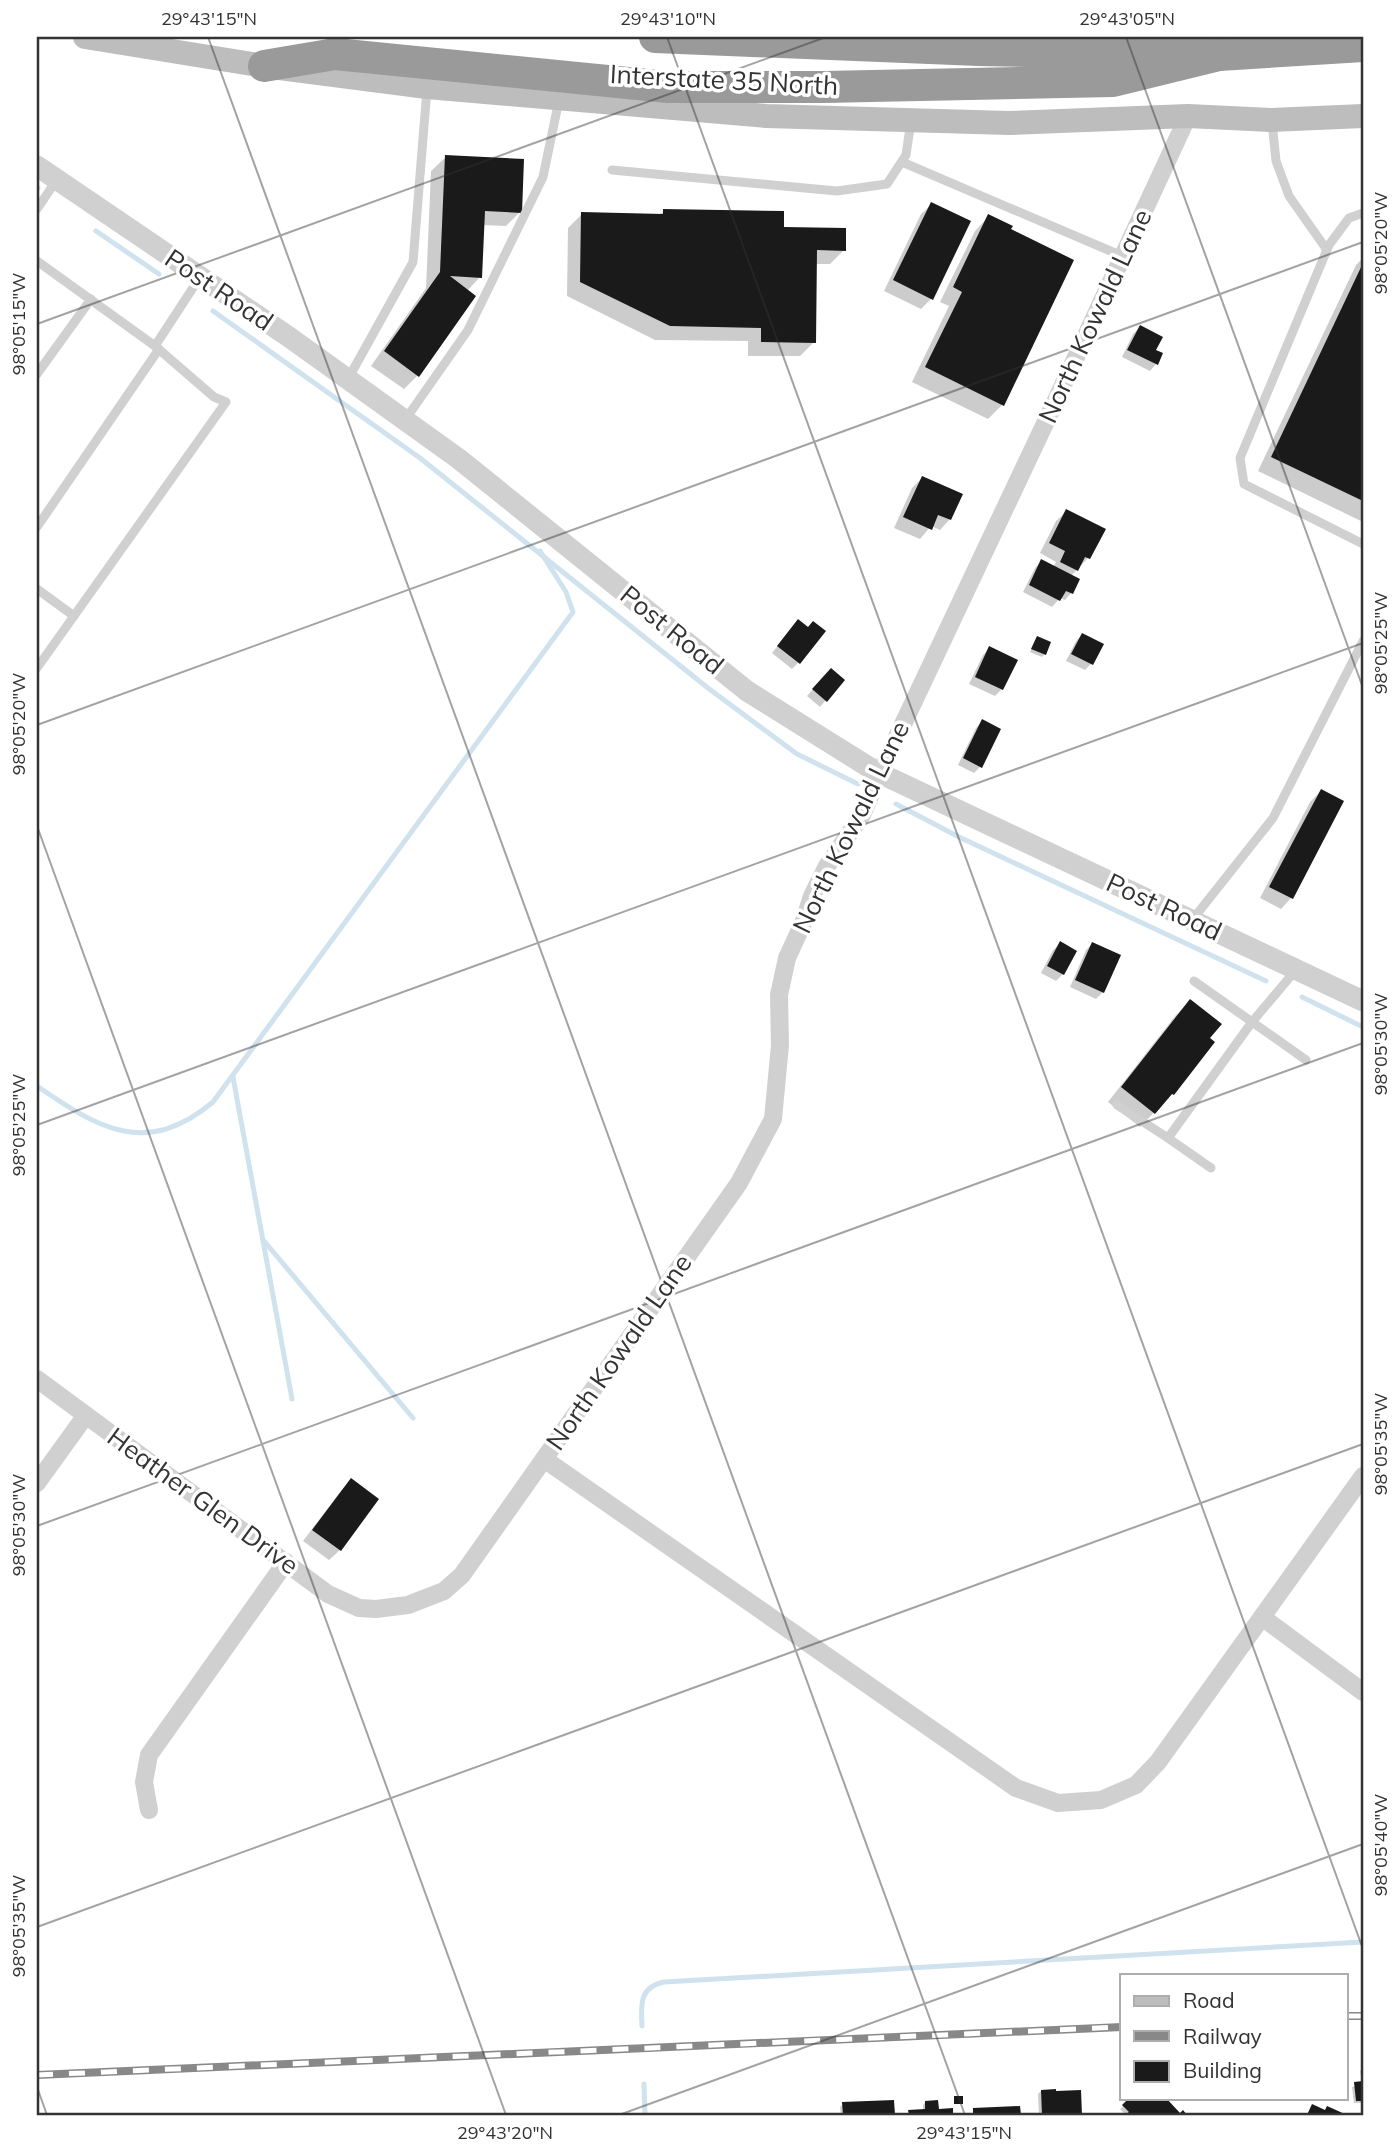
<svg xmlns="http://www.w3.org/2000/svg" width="1400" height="2152" font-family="Mulish,sans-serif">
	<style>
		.shadow { fill: #0003 }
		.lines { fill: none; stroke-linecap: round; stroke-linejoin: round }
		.stream { stroke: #cfe2ee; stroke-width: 5 }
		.building { fill: #1a1a1a }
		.service { stroke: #d0d0d0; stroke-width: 9 }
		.minor { stroke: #d0d0d0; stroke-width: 18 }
		.tertiary { stroke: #d0d0d0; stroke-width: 21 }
		.secondary { stroke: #bdbdbd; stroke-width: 24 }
		.motorway { stroke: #9a9a9a; stroke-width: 32 }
		.rail-casing { stroke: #888; stroke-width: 8 }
		.rail { stroke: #fff; stroke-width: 5; stroke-dasharray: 16; stroke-linecap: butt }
		.ticks { fill: none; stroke: #333; stroke-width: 2; stroke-opacity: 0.45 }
		.labels { text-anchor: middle; stroke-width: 7; stroke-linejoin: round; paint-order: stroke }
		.street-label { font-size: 26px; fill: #333; stroke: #fff }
		.neatline { fill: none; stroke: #333; stroke-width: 2.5 }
		.ticks-label { font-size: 18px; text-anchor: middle; fill: #333 }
	</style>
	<rect width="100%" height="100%" fill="#fff"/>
	<g class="shadow">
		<path d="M 446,157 L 520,212 L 506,226 L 482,225 L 480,277 L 467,291 L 418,375 L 404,389 L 371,366 L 426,288 L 431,171 Z"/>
		<path d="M 932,204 L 931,299 L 921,309 L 884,291 L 921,214 Z"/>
		<path d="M 664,211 L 782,229 L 844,250 L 830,264 L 815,264 L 814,342 L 800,356 L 748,356 L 748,341 L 655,340 L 567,296 L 568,228 L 582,214 L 659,215 Z"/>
		<path d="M 989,216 L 1002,405 L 988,419 L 912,382 L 949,306 L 940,302 L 975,231 Z"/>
		<path d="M 1363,258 L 1363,522 L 1258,471 L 1356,265 Z"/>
		<path d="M 1140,327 L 1154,350 L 1156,364 L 1150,371 L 1122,357 L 1133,334 Z"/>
		<path d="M 922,478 L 950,519 L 940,530 L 931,526 L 920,539 L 894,528 L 912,488 Z"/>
		<path d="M 1067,511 L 1103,529 L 1088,558 L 1071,576 L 1071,593 L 1065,600 L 1060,598 L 1052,607 L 1023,592 L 1035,568 L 1042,561 L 1053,567 L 1056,562 L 1040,553 L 1056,521 Z"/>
		<path d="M 792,628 L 807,629 L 799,662 L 792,669 L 772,653 Z"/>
		<path d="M 1082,635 L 1091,664 L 1085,670 L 1066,661 L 1076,641 Z"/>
		<path d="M 1037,638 L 1045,654 L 1042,657 L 1030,652 Z"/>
		<path d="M 990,648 L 1002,689 L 995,696 L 969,684 L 983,655 Z"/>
		<path d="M 824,677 L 826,700 L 820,707 L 807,696 Z"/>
		<path d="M 982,721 L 980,767 L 974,773 L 958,765 L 976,728 Z"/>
		<path d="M 1321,791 L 1341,802 L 1291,898 L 1281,909 L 1260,898 L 1310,802 Z"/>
		<path d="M 1060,944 L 1063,974 L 1056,981 L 1041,973 L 1053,950 Z"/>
		<path d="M 1092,944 L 1103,992 L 1096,999 L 1070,987 L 1086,950 Z"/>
		<path d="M 1190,1001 L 1172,1094 L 1140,1127 L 1108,1102 L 1176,1015 Z"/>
		<path d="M 351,1480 L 340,1550 L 329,1560 L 303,1541 L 341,1491 Z"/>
		<path d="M 1363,2068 L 1363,2103 L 1354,2103 L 1352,2087 L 1362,2083 L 1360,2071 Z"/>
		<path d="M 1041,2091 L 1079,2092 L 1080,2115 L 1039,2115 L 1038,2094 Z"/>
		<path d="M 1132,2098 L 1164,2098 L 1180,2115 L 1183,2113 L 1185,2115 L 1126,2115 L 1120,2109 Z"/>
		<path d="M 893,2102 L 893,2115 L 841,2115 L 840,2107 L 843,2104 Z"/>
		<path d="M 925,2102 L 937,2110 L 951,2110 L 951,2115 L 906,2115 L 909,2112 L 923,2111 L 923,2105 Z"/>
	</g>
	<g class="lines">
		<g class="stream">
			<path d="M 37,187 L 38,188"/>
			<path d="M 96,231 L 159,274"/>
			<path d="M 213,311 L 420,458 L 708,688 L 797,754 L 858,784"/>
			<path d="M 896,804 L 959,837 L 1266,981"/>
			<path d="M 1302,997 L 1363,1027"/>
			<path d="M 233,1077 L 292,1399"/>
			<path d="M 37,1086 C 98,1128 146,1158 213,1102 L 573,612 L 566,592 L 540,551"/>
			<path d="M 264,1241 L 413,1418"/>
			<path d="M 642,2026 C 641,2005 639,1987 664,1982 L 1363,1942"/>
			<path d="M 644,2084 L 645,2115"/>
		</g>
	</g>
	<g class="building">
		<path d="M 445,155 L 524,159 L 522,213 L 485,211 L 482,278 L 450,276 L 476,296 L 419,377 L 384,351 L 440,272 Z"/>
		<path d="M 931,202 L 971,221 L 933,300 L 893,280 Z"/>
		<path d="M 663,209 L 784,211 L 784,227 L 846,228 L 846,251 L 817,250 L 816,343 L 761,342 L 761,328 L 670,326 L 580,282 L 581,212 L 663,214 Z"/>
		<path d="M 988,214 L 1013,226 L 1011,229 L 1074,260 L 1004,406 L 925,367 L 962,292 L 953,287 Z"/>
		<path d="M 1363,263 L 1363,501 L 1271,457 Z"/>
		<path d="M 1140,325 L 1163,337 L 1156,350 L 1163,353 L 1158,365 L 1127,350 Z"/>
		<path d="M 922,476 L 963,494 L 951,520 L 938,515 L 932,530 L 903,517 Z"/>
		<path d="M 1066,509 L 1106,529 L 1090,559 L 1085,557 L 1078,571 L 1060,562 L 1065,551 L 1049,543 Z"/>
		<path d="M 1041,559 L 1080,579 L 1073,594 L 1066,591 L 1060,601 L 1029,585 Z"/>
		<path d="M 798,619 L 808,627 L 813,621 L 826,631 L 800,664 L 777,646 Z"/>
		<path d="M 1082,633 L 1104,644 L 1093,665 L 1071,654 Z"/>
		<path d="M 1037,636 L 1051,642 L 1046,655 L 1031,649 Z"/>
		<path d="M 989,646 L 1018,660 L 1003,690 L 975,677 Z"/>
		<path d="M 831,668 L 845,680 L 827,702 L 812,689 Z"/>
		<path d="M 982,719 L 1001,729 L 982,768 L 963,758 Z"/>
		<path d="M 1321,789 L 1344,801 L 1293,899 L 1269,887 Z"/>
		<path d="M 1060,941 L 1077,951 L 1064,975 L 1047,966 Z"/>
		<path d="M 1092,942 L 1121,955 L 1104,993 L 1075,980 Z"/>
		<path d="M 1190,999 L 1222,1024 L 1210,1038 L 1215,1042 L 1174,1095 L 1172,1094 L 1155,1114 L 1121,1087 Z"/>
		<path d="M 351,1478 L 379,1499 L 341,1551 L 312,1530 Z"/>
		<path d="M 1363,2081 L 1363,2101 L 1356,2101 L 1354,2082 Z"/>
		<path d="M 1056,2089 L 1056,2091 L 1081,2090 L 1082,2115 L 1042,2115 L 1041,2090 Z"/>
		<rect x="954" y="2096" width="9" height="8"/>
		<path d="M 1129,2098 L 1166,2098 L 1180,2113 L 1183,2110 L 1187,2115 L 1125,2115 L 1129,2112 L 1122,2105 Z"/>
		<path d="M 894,2100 L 895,2115 L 843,2115 L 842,2102 Z"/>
		<path d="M 938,2100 L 939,2109 L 953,2108 L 953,2115 L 909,2115 L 908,2110 L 925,2109 L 925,2101 Z"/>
		<path d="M 1312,2104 L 1325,2110 L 1327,2106 L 1347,2115 L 1307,2115 Z"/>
		<path d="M 1020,2106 L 1021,2115 L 973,2115 L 973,2108 Z"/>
	</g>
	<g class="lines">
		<g class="service">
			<path d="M 1272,122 L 1276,161 L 1289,196 L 1327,250"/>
			<path d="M 902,162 L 1122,256"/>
			<path d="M 612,170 L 837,191 L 887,184 L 906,155 L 911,121"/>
			<path d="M 37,209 L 56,181"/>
			<path d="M 1363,213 L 1349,218 L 1329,245 L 1240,458 L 1244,484 L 1363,544"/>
			<path d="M 37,261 L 155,346"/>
			<path d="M 37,374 L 91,299"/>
			<path d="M 348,379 L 413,262 L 427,89"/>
			<path d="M 405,420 L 468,330 L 543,177 L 559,100"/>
			<path d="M 37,527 L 159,349"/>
			<path d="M 37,589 L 74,616"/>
			<path d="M 37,668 L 226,402 L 214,397 L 155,346 L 200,277"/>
			<path d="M 1193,919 L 1273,818 L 1363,641"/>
			<path d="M 1194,981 L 1306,1060"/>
			<path d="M 1117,1105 L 1168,1138 L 1252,1022 L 1295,971"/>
			<path d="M 1168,1138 L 1211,1168"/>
		</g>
		<g class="minor">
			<path d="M 37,1379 L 328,1594 L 359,1608 L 376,1609 L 408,1605 L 444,1591 L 462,1575 L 739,1183 L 773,1119 L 780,1045 L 779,995 L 787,958 L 804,921 L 812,896 L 827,866 L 862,815 L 880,773 L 1057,398 L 1188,116"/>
			<path d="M 544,1459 L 1016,1788 L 1058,1803 L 1101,1800 L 1136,1785 L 1158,1762 L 1262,1617"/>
			<path d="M 1363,1476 L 1262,1617 L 1363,1692"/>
			<path d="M 37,1483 L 86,1415"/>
			<path d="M 149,1810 L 144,1782 L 149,1755 L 286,1562"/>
		</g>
		<path class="tertiary" d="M 37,166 L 289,337 L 459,459 L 747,691 L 875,771 L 1363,1001"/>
		<path class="secondary" d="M 85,37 L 264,66 L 427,87 L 766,116 L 1009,123 L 1188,116 L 1271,120 L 1363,116"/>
		<g class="motorway">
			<path d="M 655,37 L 979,50 L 1219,55 L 1363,46"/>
			<path d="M 264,66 L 335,54 L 668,87 L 823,87 L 1113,81 L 1219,55"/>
		</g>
		<g class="rail-casing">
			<g id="rail">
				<path d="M 1346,2016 L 1363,2016"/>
				<path d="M 37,2075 L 1122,2027"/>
			</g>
		</g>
		<use href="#rail" class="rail"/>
	</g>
	<path class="ticks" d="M 208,37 L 965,2115M 667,37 L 1363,1949M 1126,37 L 1363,688M 37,324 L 826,37M 37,725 L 1363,242M 37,826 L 506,2115M 37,1125 L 1363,643M 37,1526 L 1363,1043M 37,1927 L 1363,1444M 37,2087 L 47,2115M 619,2115 L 1363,1844"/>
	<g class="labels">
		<g class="street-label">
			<text transform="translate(724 80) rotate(3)" y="9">Interstate 35 North</text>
			<text transform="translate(219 290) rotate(34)" y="9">Post Road</text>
			<text transform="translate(1095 316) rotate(-65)" y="9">North Kowald Lane</text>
			<text transform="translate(672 630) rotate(39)" y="9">Post Road</text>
			<text transform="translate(851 827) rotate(-64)" y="9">North Kowald Lane</text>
			<text transform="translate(1164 907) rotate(25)" y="9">Post Road</text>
			<text transform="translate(619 1352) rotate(-55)" y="9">North Kowald Lane</text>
			<text transform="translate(203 1501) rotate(36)" y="9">Heather Glen Drive</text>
		</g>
	</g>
	<rect width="1400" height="2152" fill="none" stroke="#ffffff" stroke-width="77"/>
	<rect x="1120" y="1974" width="228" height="126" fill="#ffffff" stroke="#adadad" stroke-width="2"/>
	<rect x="1134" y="1996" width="35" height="10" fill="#bdbdbd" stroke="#adadad" stroke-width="2"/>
	<text x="1183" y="2008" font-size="21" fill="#333333">Road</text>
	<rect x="1134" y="2031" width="35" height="10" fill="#888888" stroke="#adadad" stroke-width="2"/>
	<text x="1183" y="2044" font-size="21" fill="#333333">Railway</text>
	<rect x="1134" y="2061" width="35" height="21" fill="#1a1a1a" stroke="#adadad" stroke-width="2"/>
	<text x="1183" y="2078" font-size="21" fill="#333333">Building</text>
	<rect x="38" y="38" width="1324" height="2076" class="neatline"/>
	<g class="ticks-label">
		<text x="209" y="25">29°43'15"N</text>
		<text x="668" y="25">29°43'10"N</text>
		<text x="1127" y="25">29°43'05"N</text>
		<text transform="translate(1381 243) rotate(-90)" y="6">98°05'20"W</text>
		<text transform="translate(19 324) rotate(-90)" y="6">98°05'15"W</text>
		<text transform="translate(1381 643) rotate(-90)" y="6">98°05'25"W</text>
		<text transform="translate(19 724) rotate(-90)" y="6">98°05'20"W</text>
		<text transform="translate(1381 1044) rotate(-90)" y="6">98°05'30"W</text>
		<text transform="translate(19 1125) rotate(-90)" y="6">98°05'25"W</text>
		<text transform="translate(1381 1444) rotate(-90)" y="6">98°05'35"W</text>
		<text transform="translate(19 1525) rotate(-90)" y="6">98°05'30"W</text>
		<text transform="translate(1381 1845) rotate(-90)" y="6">98°05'40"W</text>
		<text transform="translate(19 1926) rotate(-90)" y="6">98°05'35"W</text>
		<text x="505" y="2139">29°43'20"N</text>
		<text x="964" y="2139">29°43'15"N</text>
	</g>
</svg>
